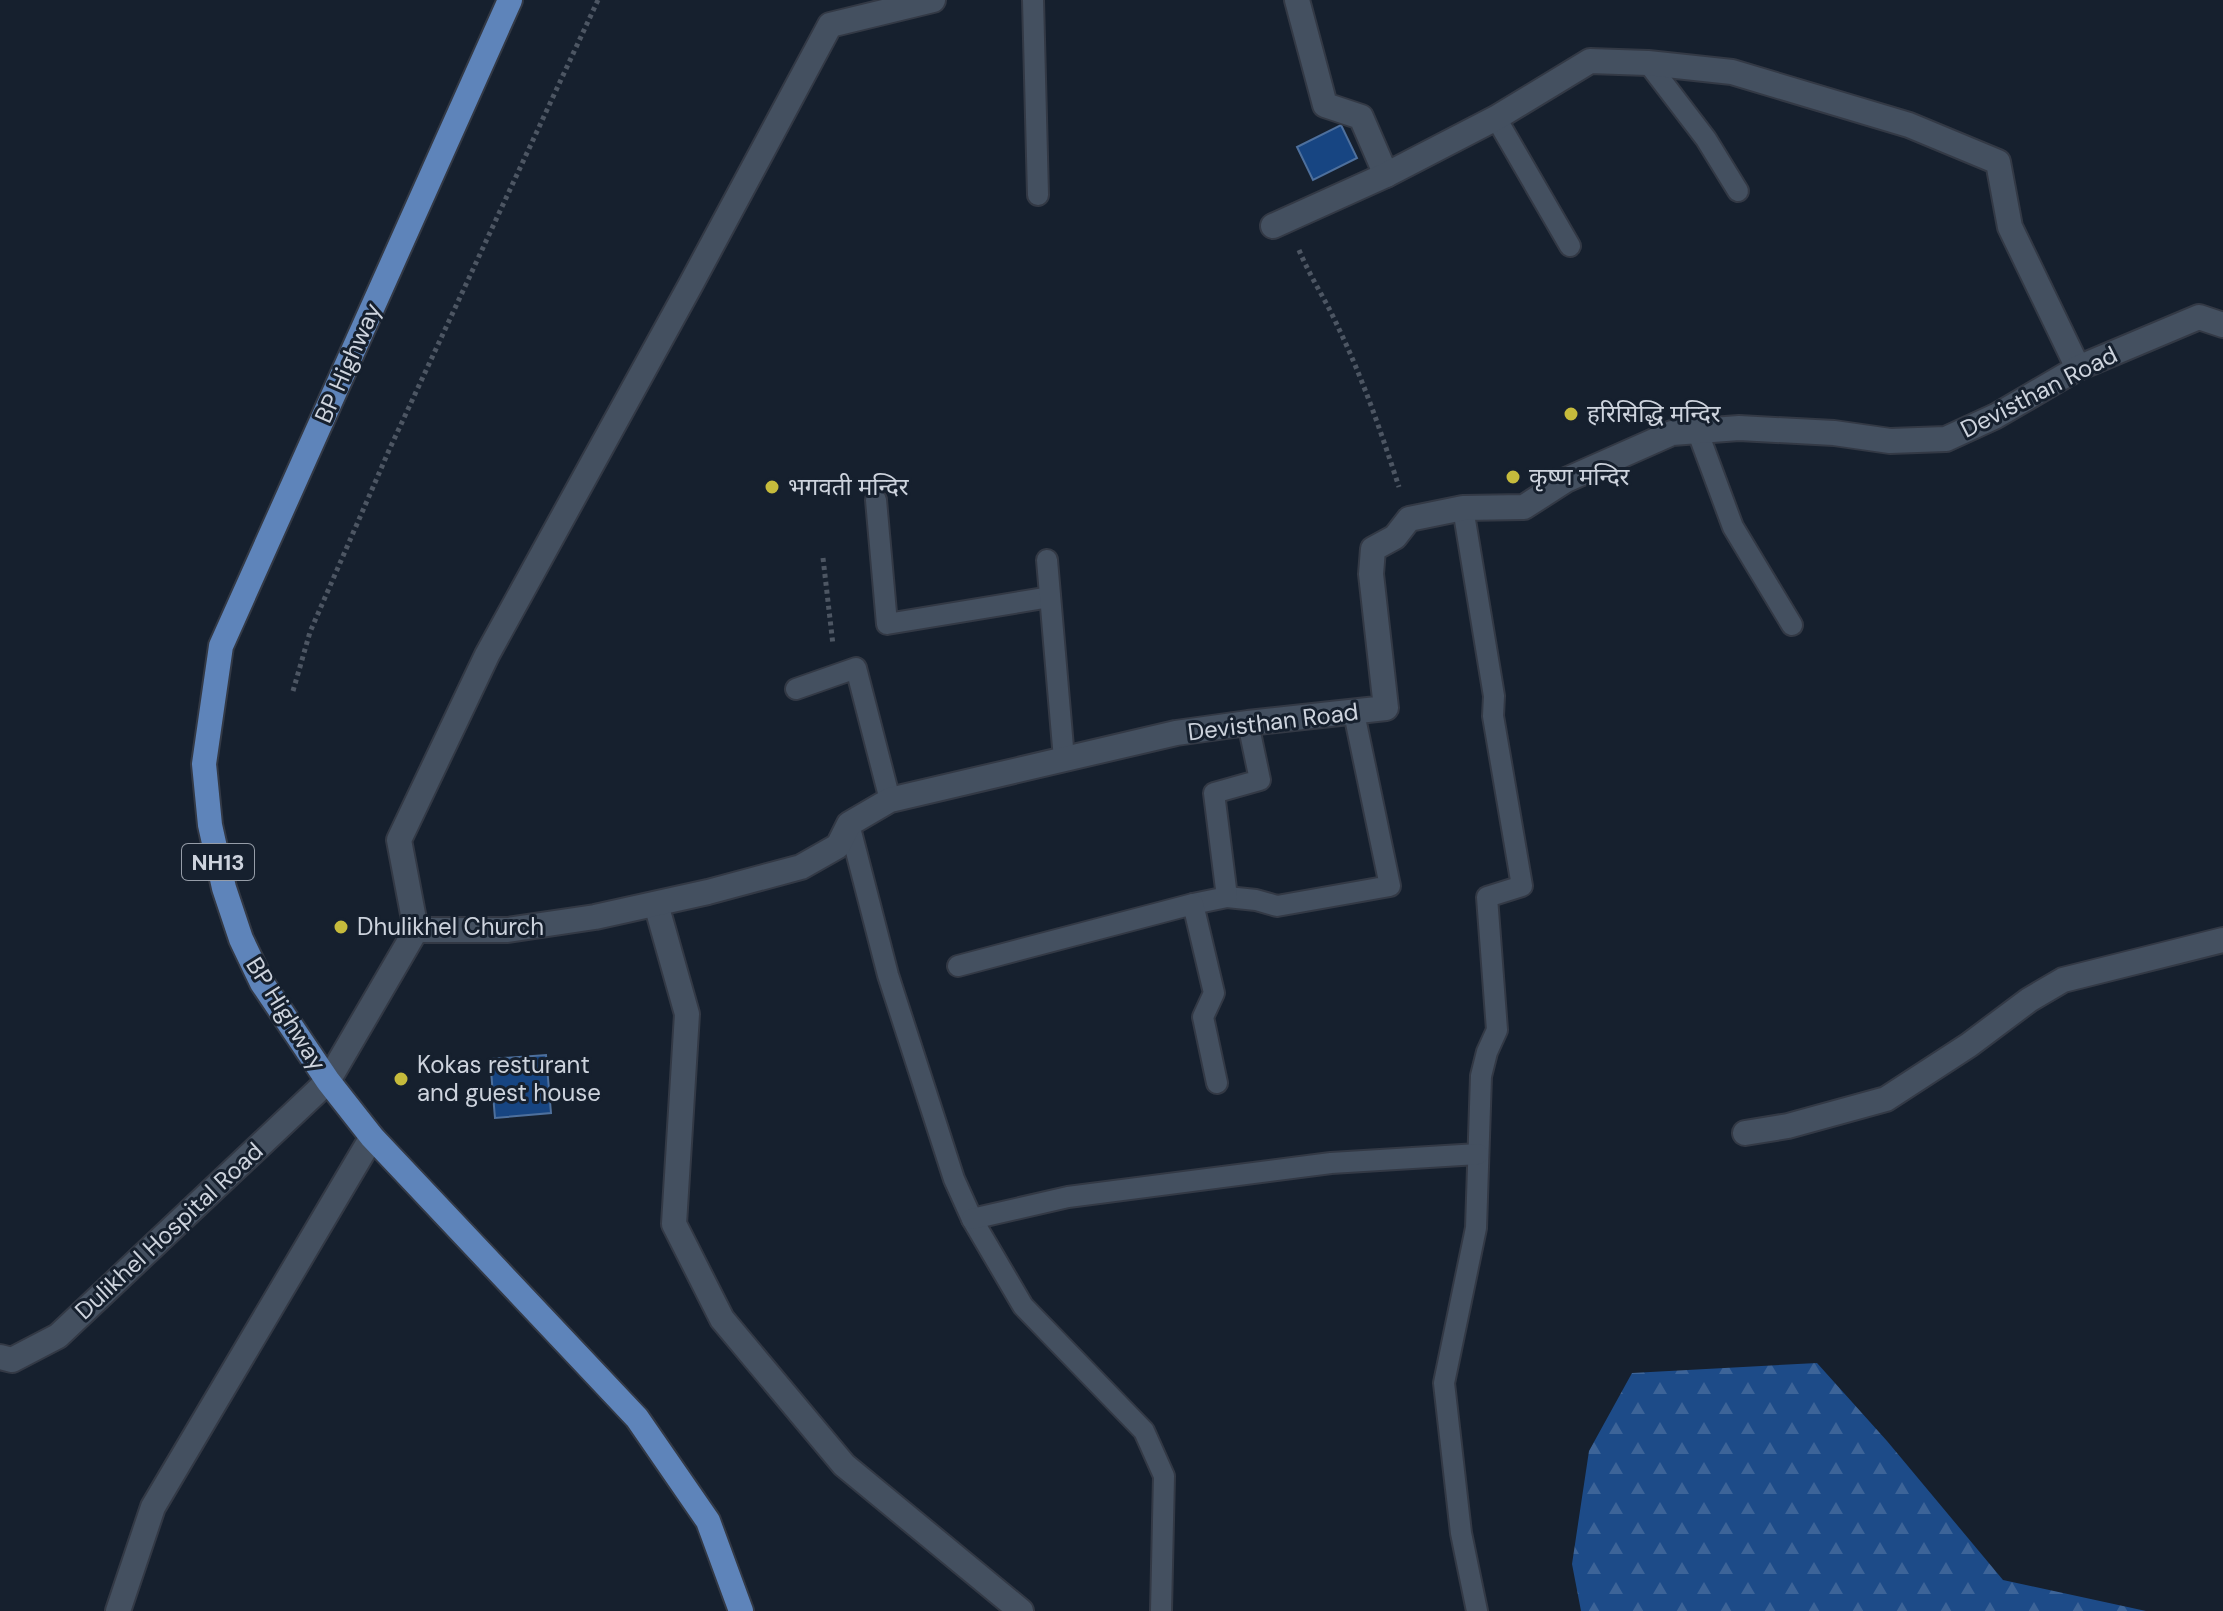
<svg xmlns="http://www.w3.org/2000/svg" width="2223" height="1611" font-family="'DM Sans','Noto Sans Devanagari',sans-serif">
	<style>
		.forest { fill: url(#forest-firs) }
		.water { fill: #174582; stroke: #4e709d; stroke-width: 2 }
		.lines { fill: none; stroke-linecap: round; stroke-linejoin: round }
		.service-casing { stroke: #333945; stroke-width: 24 }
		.minor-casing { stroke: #333945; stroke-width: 28 }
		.trunk-casing { stroke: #333945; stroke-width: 28 }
		.path { stroke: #4d5663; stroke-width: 5; stroke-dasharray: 4 4; stroke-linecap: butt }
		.service { stroke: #445060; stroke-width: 20 }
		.minor { stroke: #445060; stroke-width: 24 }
		.trunk { stroke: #5e84ba; stroke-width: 24 }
		.poi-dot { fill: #c6bb3c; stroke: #16202e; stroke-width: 3 }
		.labels { text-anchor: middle; stroke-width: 6; stroke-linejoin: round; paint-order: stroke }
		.shield { fill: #16202e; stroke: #969da8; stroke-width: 2 }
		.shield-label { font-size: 22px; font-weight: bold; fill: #cdd3dd }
		.street-label { font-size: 24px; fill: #cdd3dd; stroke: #16202e }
		.poi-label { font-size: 24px; fill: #cdd3dd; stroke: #16202e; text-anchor: start }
	</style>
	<defs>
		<pattern id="forest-firs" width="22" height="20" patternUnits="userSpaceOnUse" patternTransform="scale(2)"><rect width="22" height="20" fill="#1d4b88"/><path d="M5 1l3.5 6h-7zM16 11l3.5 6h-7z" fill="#3d6498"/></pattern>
	</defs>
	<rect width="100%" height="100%" fill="#16202e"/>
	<path class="forest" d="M 1817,1363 L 1887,1441 L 2003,1580 L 2146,1611 L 1581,1611 L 1572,1564 L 1589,1451 L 1632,1373 Z"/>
	<g class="water">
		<path d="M 1341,125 L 1357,158 L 1313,180 L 1297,147 Z"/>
		<path d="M 546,1055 L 551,1113 L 495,1118 L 490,1059 Z"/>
	</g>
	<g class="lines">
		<g class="service-casing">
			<g id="service">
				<path d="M 1033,0 L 1038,195"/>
				<path d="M 1648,63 L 1706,139 L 1738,191"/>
				<path d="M 1496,118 L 1570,246"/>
				<path d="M 1697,430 L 1733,527 L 1792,625"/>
				<path d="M 876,500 L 887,624 L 1050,597"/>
				<path d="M 1463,508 L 1494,696 L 1493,716 L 1522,886 L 1487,897 L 1497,1030 L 1487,1052 L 1481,1076 L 1476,1228 L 1444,1383 L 1461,1533 L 1477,1611"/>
				<path d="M 1047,560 L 1064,759"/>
				<path d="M 796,689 L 856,668 L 890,800"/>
				<path d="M 849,824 L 888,975 L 954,1179 L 972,1219 L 1023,1306 L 1144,1431 L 1164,1476 L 1161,1611"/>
				<path d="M 1227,897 L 1256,900 L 1277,906 L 1390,886 L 1354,713"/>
				<path d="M 1193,904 L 1227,897 L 1214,793 L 1260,780 L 1248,723"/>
				<path d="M 958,966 L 1193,904 L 1214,993 L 1203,1017 L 1217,1083"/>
				<path d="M 972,1219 L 1068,1197 L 1331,1163 L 1478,1154"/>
			</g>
		</g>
		<g class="minor-casing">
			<g id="minor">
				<path d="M 1297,0 L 1325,105 L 1361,117 L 1386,175"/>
				<path d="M 1273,226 L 1386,175 L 1496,118 L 1590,61 L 1648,63 L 1732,72 L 1909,125 L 1998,162 L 2010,227 L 2078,368"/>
				<path d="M 656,904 L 687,1014 L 674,1224 L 722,1319 L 844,1465 L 1021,1611"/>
				<path d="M 416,930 L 508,930 L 595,917 L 708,892 L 801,867 L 838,846 L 849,824 L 890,800 L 1176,733 L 1248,723 L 1386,708 L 1371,574 L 1373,549 L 1395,537 L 1409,519 L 1463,508 L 1524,507 L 1566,480 L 1672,433 L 1739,428 L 1834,433 L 1890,441 L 1946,439 L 1996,416 L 2078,368 L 2199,317 L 2223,325"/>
				<path d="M 1745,1133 L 1788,1126 L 1886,1099 L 1969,1045 L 2029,1000 L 2063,980 L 2223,940"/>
				<path d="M 0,1357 L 12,1360 L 58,1336 L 328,1081 L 416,930 L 399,840 L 487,655 L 690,286 L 830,25 L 933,0"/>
				<path d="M 118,1611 L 153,1507 L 372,1137"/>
			</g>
		</g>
		<g class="trunk-casing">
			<path id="trunk" d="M 510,0 L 221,646 L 204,764 L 210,825 L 224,888 L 241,939 L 262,983 L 328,1081 L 372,1137 L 637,1418 L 708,1521 L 741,1611"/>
		</g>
		<g class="path">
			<path d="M 1299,250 C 1310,277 1326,300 1338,327 C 1363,379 1381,432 1399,487"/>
			<path d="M 823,558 L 833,645"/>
			<path d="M 293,691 L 310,632 L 390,448 L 598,0"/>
		</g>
		<use href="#service" class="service"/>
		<use href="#minor" class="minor"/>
		<use href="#trunk" class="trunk"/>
	</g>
	<g class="poi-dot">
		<circle cx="1571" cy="414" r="8"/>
		<circle cx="1513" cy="477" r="8"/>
		<circle cx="772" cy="487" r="8"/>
		<circle cx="341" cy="927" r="8"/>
		<circle cx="401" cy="1079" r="8"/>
	</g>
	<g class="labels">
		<rect class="shield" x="182" y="844" width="72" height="36" rx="6"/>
		<g class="shield-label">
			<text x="218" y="870">NH13</text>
		</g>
		<g class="street-label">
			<text transform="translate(348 363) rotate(-66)" y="8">BP Highway</text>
			<text transform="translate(2039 392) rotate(-27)" y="8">Devisthan Road</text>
			<text transform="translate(1273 722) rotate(-7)" y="8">Devisthan Road</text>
			<text transform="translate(286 1014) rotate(58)" y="8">BP Highway</text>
			<text transform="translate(169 1231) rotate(-43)" y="8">Dulikhel Hospital Road</text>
		</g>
		<g class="poi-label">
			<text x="1587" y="422">हरिसिद्धि मन्दिर</text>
			<text x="1529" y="485">कृष्ण मन्दिर</text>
			<text x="788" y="495">भगवती मन्दिर</text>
			<text x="357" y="935">Dhulikhel Church</text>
			<text x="417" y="1073">Kokas resturant<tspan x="417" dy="28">and guest house</tspan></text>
		</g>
	</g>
</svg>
